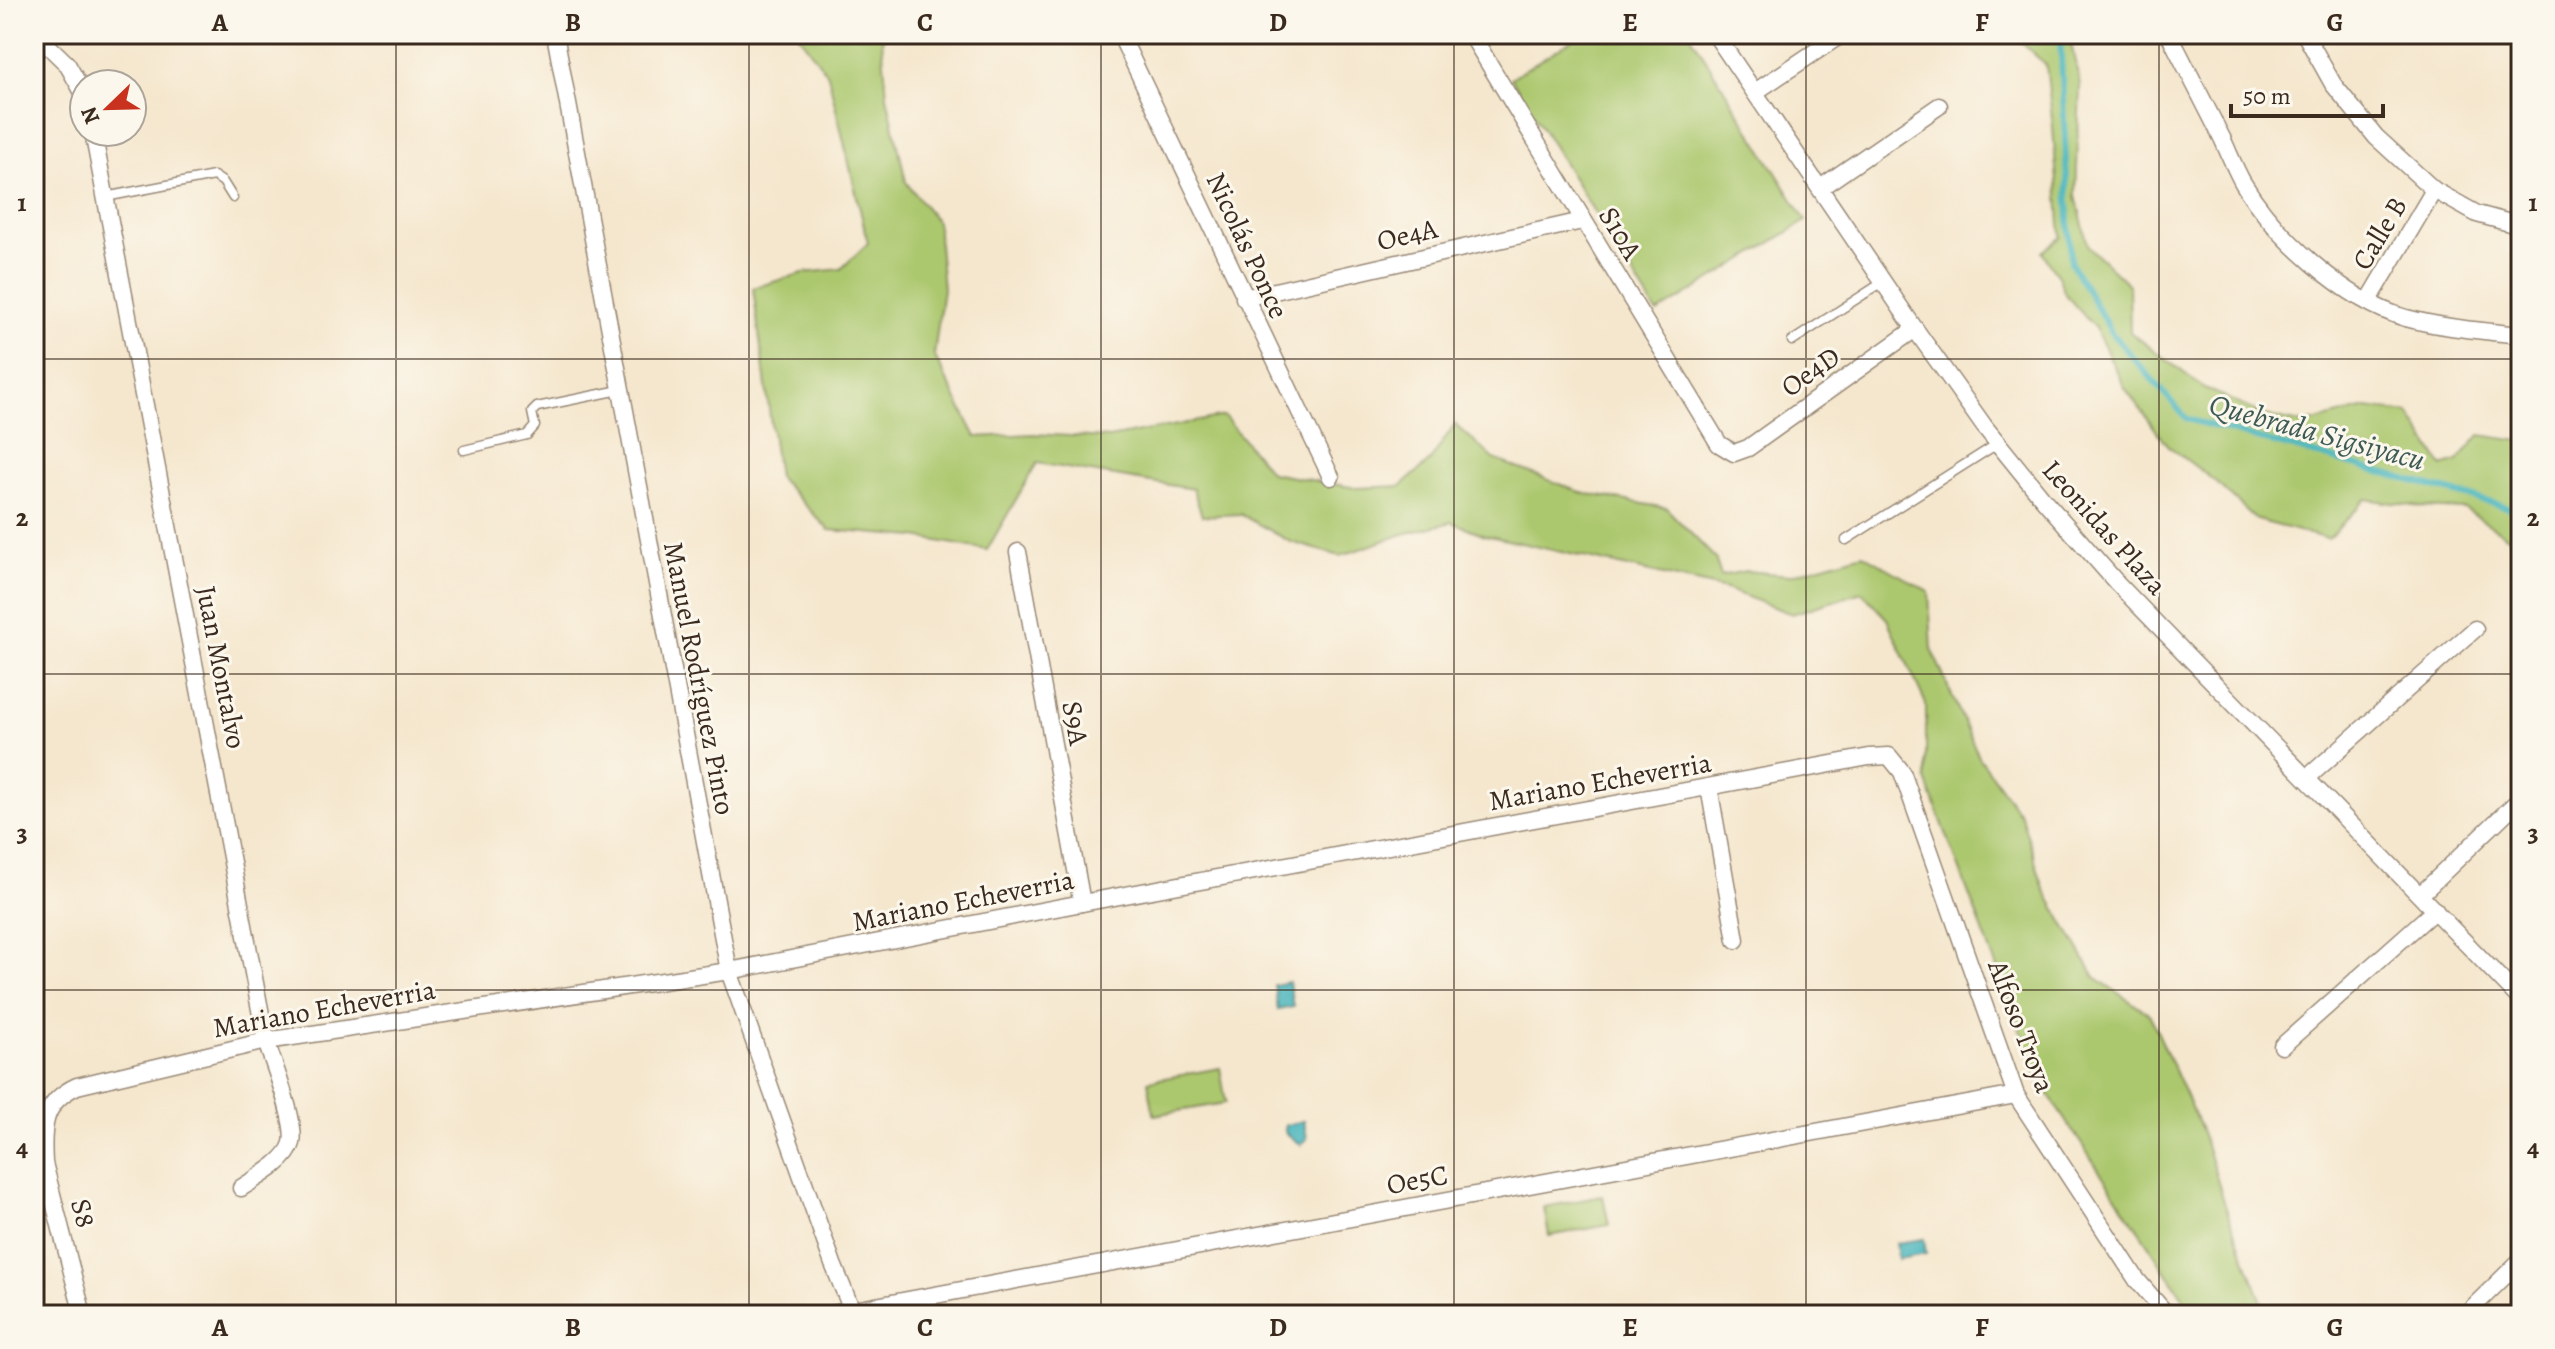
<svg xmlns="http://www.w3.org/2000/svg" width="2555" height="1349" font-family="Alegreya,serif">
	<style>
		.green { fill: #acc86e; stroke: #747946; stroke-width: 2 }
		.water { fill: #44b4bb; stroke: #406f6c; stroke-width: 2 }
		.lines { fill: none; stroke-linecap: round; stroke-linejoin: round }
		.stream { stroke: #44b4bb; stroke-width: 6 }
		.lane-casing { stroke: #988876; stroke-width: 11 }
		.street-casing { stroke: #988876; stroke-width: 19 }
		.lane { stroke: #fff; stroke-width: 8 }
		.street { stroke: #fff; stroke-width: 16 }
		.grid { fill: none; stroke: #3b2a1e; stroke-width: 2; stroke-opacity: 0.55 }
		.labels { text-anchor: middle; stroke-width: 6; stroke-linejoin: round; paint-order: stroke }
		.street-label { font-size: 28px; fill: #3b2a1e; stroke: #fbf7ec }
		.water-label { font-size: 30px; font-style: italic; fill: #3e5a55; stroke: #fbf7ec }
		.neatline { fill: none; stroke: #3b2a1e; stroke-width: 3 }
		.grid-label { font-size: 26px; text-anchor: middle; font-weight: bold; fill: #3b2a1e }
	</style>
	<rect width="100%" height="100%" fill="#fbf7ec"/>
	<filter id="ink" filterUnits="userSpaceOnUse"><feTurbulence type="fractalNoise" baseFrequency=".0125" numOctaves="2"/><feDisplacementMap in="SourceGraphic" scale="16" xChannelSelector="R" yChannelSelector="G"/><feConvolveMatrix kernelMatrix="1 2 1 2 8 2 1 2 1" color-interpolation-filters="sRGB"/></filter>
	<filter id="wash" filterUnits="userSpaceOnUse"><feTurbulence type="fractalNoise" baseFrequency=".006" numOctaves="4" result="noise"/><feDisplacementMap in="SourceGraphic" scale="32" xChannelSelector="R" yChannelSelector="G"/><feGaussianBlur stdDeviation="1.8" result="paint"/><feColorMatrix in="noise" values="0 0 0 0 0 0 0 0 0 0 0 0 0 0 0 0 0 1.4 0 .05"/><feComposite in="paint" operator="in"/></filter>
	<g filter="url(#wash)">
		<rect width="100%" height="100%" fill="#f5e7ce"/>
		<g class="green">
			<path d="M 798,34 L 886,34 L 882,40 L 887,96 L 906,182 L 937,222 L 943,289 L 934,355 L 976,437 L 1033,434 L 1109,438 L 1224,416 L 1271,473 L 1356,488 L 1401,486 L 1429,462 L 1455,424 L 1494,459 L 1583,493 L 1666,508 L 1715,558 L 1721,576 L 1746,571 L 1789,575 L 1863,554 L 1929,592 L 1932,650 L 1979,757 L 2021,816 L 2044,889 L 2095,977 L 2150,1015 L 2202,1132 L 2229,1217 L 2267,1315 L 2195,1315 L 2039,1080 L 1926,780 L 1926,704 L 1887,619 L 1862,592 L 1792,614 L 1726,589 L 1485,535 L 1452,522 L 1403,534 L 1340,556 L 1291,542 L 1240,514 L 1202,516 L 1193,489 L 1037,463 L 987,550 L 916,537 L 829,530 L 778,477 L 753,288 L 803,273 L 841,269 L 868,243 L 828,75 Z"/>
			<path d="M 1582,34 L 1690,34 L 1806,221 L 1657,313 L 1511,78 Z"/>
			<path d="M 2012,34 L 2069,34 L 2080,85 L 2076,196 L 2088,246 L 2129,285 L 2130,332 L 2204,388 L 2263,415 L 2305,424 L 2366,408 L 2409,413 L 2442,466 L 2458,461 L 2480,435 L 2521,441 L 2521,545 L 2464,509 L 2420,507 L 2366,499 L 2328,539 L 2257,520 L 2212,479 L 2167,445 L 2125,388 L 2095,328 L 2065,294 L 2059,278 L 2042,252 L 2061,237 L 2053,128 L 2046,65 Z"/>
			<path d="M 1220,1068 L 1226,1103 L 1154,1115 L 1148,1081 Z"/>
			<path d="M 1603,1196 L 1609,1225 L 1549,1236 L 1544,1207 Z"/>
			<path d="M 1973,1303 L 1975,1315 L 1904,1315 Z"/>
		</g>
		<g class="water">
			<path d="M 1289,982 L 1293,1007 L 1278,1010 L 1274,985 Z"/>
			<path d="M 1304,1121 L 1307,1139 L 1301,1145 L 1285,1132 L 1285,1125 Z"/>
			<path d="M 1924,1239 L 1926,1254 L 1898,1259 L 1896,1243 Z"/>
		</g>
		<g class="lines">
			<path class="stream" d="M 2060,34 L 2071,263 L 2113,335 L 2187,419 L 2521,511"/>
		</g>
	</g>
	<g filter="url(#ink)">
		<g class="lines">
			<g class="lane-casing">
				<g id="lane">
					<path d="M 105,197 L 214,176 L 223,182 L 233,198"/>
					<path d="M 1792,341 L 1883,282"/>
					<path d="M 464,450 L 527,435 L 535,426 L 532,412 L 537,407 L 620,390"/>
					<path d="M 1846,540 L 1997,444"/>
				</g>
			</g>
			<g class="street-casing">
				<g id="street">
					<path d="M 36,34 L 67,64 L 84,94"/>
					<path d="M 555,34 L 729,971 L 833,1264 L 854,1315"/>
					<path d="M 1120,34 L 1331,477"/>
					<path d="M 1471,34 L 1719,444 L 1734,453 L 1748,448 L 1915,329"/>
					<path d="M 1715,34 L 1915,329 L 1984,426 L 2043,499 L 2117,583 L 2521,1000"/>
					<path d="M 2169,34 C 2187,69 2204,103 2222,138 C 2229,153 2235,169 2243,183 C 2275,236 2345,301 2406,318 C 2443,328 2483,331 2521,335"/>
					<path d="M 2305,34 L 2333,84 L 2376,137 L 2434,190 L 2477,214 L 2521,226"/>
					<path d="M 1755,92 L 1842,34"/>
					<path d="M 93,132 L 266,1041 C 273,1063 297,1123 292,1143 C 287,1162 256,1178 241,1188"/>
					<path d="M 1820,188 L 1939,106"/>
					<path d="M 1244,298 L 1582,221"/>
					<path d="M 2368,302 L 2434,190"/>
					<path d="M 1018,552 L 1082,903"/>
					<path d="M 2307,778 L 2475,629"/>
					<path d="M 1709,787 L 1736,940"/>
					<path d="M 2420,895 L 2521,798"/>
					<path d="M 2282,1046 L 2435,910"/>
					<path d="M 83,1315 L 44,1163 C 42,1128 42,1102 77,1086 L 266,1041 L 729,971 L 1082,903 L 1869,757 L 1889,756 L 1902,772 L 2016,1095 L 2137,1280 L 2167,1315"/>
					<path d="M 827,1315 L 2016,1095"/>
					<path d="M 2465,1315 L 2521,1260"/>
				</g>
			</g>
			<use href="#lane" class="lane"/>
			<use href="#street" class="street"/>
		</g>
	</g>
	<path class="grid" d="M 396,34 L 396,1315M 749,34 L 749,1315M 1101,34 L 1101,1315M 1454,34 L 1454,1315M 1806,34 L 1806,1315M 2159,34 L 2159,1315M 34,359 L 2521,359M 34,674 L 2521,674M 34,990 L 2521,990"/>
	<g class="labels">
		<g class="street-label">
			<text transform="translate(1621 233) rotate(59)" y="10">S10A</text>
			<text transform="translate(2379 233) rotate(-59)" y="10">Calle B</text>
			<text transform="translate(1407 234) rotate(-13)" y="10">Oe4A</text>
			<text transform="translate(1248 245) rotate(65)" y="10">Nicolás Ponce</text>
			<text transform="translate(1810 371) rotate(-35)" y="10">Oe4D</text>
			<text transform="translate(2105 527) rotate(48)" y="10">Leonidas Plaza</text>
			<text transform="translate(222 667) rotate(79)" y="10">Juan Montalvo</text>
			<text transform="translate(700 678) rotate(79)" y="10">Manuel Rodríguez Pinto</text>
			<text transform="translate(1076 723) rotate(80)" y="10">S9A</text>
			<text transform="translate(1600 781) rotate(-10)" y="10">Mariano Echeverria</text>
			<text transform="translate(963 900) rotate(-11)" y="10">Mariano Echeverria</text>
			<text transform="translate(324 1008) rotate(-10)" y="10">Mariano Echeverria</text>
			<text transform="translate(2022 1026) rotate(69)" y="10">Alfoso Troya</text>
			<text transform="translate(1417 1179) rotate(-10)" y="10">Oe5C</text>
			<text transform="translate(84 1213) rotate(75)" y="10">S8</text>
		</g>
		<g class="water-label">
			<text transform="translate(2317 432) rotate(15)" y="10">Quebrada Sigsiyacu</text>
		</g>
	</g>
	<rect width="2555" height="1349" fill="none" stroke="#fbf7ec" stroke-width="88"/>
	<g transform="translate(108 108) rotate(247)"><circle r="38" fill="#fbf7ec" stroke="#aea59a" stroke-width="2"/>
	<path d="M0-6L14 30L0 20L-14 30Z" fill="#c8321e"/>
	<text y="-12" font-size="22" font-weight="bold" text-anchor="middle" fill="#3b2a1e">N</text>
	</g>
	<path d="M2231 104v12h152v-12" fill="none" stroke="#3b2a1e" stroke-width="4"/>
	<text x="2243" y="104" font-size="24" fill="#3b2a1e" stroke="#fbf7ec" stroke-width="6" paint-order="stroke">50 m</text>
	<rect x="44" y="44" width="2467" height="1261" class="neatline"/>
	<g class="grid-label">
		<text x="220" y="31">A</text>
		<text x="573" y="31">B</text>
		<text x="925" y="31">C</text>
		<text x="1278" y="31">D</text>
		<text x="1630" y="31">E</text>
		<text x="1982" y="31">F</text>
		<text x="2335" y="31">G</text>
		<text x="22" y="211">1</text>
		<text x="2533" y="211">1</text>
		<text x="22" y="526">2</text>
		<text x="2533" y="526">2</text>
		<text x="22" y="841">3</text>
		<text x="2533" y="841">3</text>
		<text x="22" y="1156">4</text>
		<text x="2533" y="1156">4</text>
		<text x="220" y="1336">A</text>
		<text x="573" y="1336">B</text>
		<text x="925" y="1336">C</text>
		<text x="1278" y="1336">D</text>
		<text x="1630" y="1336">E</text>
		<text x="1982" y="1336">F</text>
		<text x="2335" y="1336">G</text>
	</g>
</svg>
